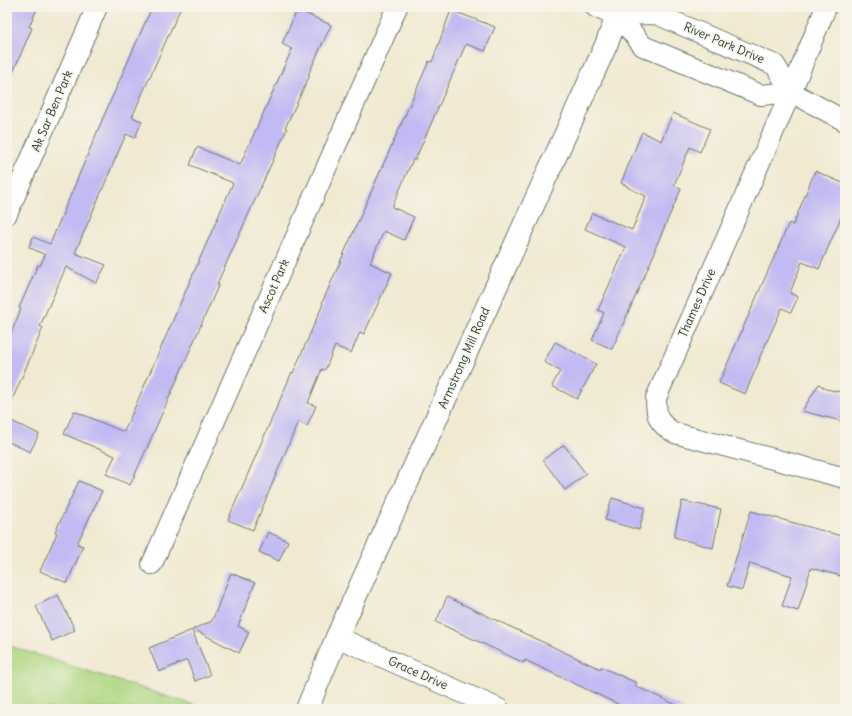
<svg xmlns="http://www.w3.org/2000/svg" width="852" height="716" font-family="Delius,sans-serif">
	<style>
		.green { fill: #afd782; stroke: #678a5b }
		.building { fill: #c2baf3 }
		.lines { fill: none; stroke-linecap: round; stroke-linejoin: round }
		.street-casing { stroke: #68796b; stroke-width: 22 }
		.secondary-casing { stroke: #68796b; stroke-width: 24 }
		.street { stroke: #fff; stroke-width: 20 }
		.secondary { stroke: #fff; stroke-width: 22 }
		.labels { text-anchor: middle; stroke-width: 3; stroke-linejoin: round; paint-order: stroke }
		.street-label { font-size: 12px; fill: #1f3d34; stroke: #f7f3e8 }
	</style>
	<rect width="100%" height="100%" fill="#f7f3e8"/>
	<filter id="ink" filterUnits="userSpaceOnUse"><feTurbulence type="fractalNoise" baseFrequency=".025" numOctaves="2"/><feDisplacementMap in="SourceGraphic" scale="8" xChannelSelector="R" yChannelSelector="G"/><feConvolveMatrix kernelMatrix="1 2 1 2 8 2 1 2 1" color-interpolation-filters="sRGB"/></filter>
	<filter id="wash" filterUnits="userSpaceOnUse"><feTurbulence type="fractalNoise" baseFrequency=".012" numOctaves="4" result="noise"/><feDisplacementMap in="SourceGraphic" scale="16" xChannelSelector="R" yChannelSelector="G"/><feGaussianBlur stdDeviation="0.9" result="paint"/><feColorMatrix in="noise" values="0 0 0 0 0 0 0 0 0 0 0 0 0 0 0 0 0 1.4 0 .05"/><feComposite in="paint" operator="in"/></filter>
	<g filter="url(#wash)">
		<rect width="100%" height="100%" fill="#f1e9d2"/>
		<path class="green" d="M 7,645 L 206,709 L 7,709 Z"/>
		<g id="blocks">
			<g class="building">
				<path d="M 7,7 L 38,7 L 29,27 L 32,28 L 7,86 Z"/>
				<path d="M 152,7 L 181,7 L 132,117 L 142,121 L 135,138 L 126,134 L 75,253 L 106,265 L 96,283 L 66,267 L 40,326 L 43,328 L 7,412 L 7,343 L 21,309 L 19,308 L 38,265 L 40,266 L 45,255 L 29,247 L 33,237 L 50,244 L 103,118 Z"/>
				<path d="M 298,10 L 331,25 L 308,75 L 310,75 L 285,128 L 287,129 L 217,284 L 219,284 L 146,450 L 130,485 L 106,474 L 115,456 L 64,434 L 74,411 L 124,432 L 233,183 L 190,165 L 197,147 L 240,165 L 292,49 L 282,44 L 296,12 Z"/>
				<path d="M 451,10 L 495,27 L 485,51 L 466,44 L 437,110 L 415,160 L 413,159 L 392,207 L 414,217 L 404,240 L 384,231 L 370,263 L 392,273 L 364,334 L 360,332 L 351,353 L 335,346 L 325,370 L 322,369 L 308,403 L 316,406 L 307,426 L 298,422 L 253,530 L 228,520 L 269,425 L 292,372 L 293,373 L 323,304 L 322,303 L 429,61 L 432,62 Z"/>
				<path d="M 673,113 L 710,129 L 700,152 L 690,147 L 674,185 L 681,189 L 654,251 L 655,252 L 612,349 L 592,340 L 604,313 L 598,310 L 626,247 L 585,229 L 592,213 L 632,230 L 646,196 L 627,187 L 627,186 L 621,183 L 642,132 L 661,141 Z"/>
				<path d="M 815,171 L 845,184 L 845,208 L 819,269 L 802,262 L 790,293 L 798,297 L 791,312 L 782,308 L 759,359 L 760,359 L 745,394 L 719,383 L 789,223 L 793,225 Z"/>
				<path d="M 555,342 L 596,364 L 577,399 L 552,386 L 560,371 L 544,362 Z"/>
				<path d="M 819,384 L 826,389 L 845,393 L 845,422 L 802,411 Z"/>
				<path d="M 7,419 L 39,434 L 30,452 L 7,441 Z"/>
				<path d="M 564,445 L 586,474 L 565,490 L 543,460 Z"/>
				<path d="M 79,481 L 102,491 L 77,544 L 83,546 L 67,583 L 40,571 L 57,533 L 55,532 Z"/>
				<path d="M 612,498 L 645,508 L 639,530 L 605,520 Z"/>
				<path d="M 682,501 L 721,509 L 713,548 L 674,537 Z"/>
				<path d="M 751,511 L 845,537 L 845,577 L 811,568 L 798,611 L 782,606 L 792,576 L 750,563 L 742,590 L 727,586 Z"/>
				<path d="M 268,532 L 288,541 L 279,561 L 259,552 Z"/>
				<path d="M 231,573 L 255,583 L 238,626 L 249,632 L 239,653 L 193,629 L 212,621 Z"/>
				<path d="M 58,595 L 75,630 L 52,641 L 36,606 Z"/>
				<path d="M 447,597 L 600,669 L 601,667 L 637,683 L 635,686 L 685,709 L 635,709 L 627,706 L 626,708 L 525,660 L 524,663 L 488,646 L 436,622 Z"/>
				<path d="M 192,630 L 210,675 L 195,681 L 187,660 L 159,672 L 149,648 Z"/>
			</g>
		</g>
	</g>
	<g filter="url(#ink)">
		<use href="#blocks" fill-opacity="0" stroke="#68796b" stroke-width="1"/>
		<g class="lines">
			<g class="street-casing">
				<g id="street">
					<path d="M 826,7 L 791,92 L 656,398 C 656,416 658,424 675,433 L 845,478"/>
					<path d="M 618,15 L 656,14 L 775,65 L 791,92 L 845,121"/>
					<path d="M 618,15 L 643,46 L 761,95 L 791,92"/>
					<path d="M 7,214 L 97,7"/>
					<path d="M 152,564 L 397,7"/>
					<path d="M 337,637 L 499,709"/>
				</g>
			</g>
			<g class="secondary-casing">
				<g id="secondary">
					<path d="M 597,7 L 618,15"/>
					<path d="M 307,709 L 337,637 L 606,45 L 621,7"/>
				</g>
			</g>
			<use href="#street" class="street"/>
			<use href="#secondary" class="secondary"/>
		</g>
	</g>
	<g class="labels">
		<g class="street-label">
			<text transform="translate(724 43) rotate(23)" y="4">River Park Drive</text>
			<text transform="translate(52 111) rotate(-67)" y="4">Ak Sar Ben Park</text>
			<text transform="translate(274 286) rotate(-66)" y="4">Ascot Park</text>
			<text transform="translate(697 303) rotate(-66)" y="4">Thames Drive</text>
			<text transform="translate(464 358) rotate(-66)" y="4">Armstrong Mill Road</text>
			<text transform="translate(418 673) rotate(24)" y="4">Grace Drive</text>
		</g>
	</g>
	<rect width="852" height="716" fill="none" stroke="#f7f3e8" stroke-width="24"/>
</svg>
